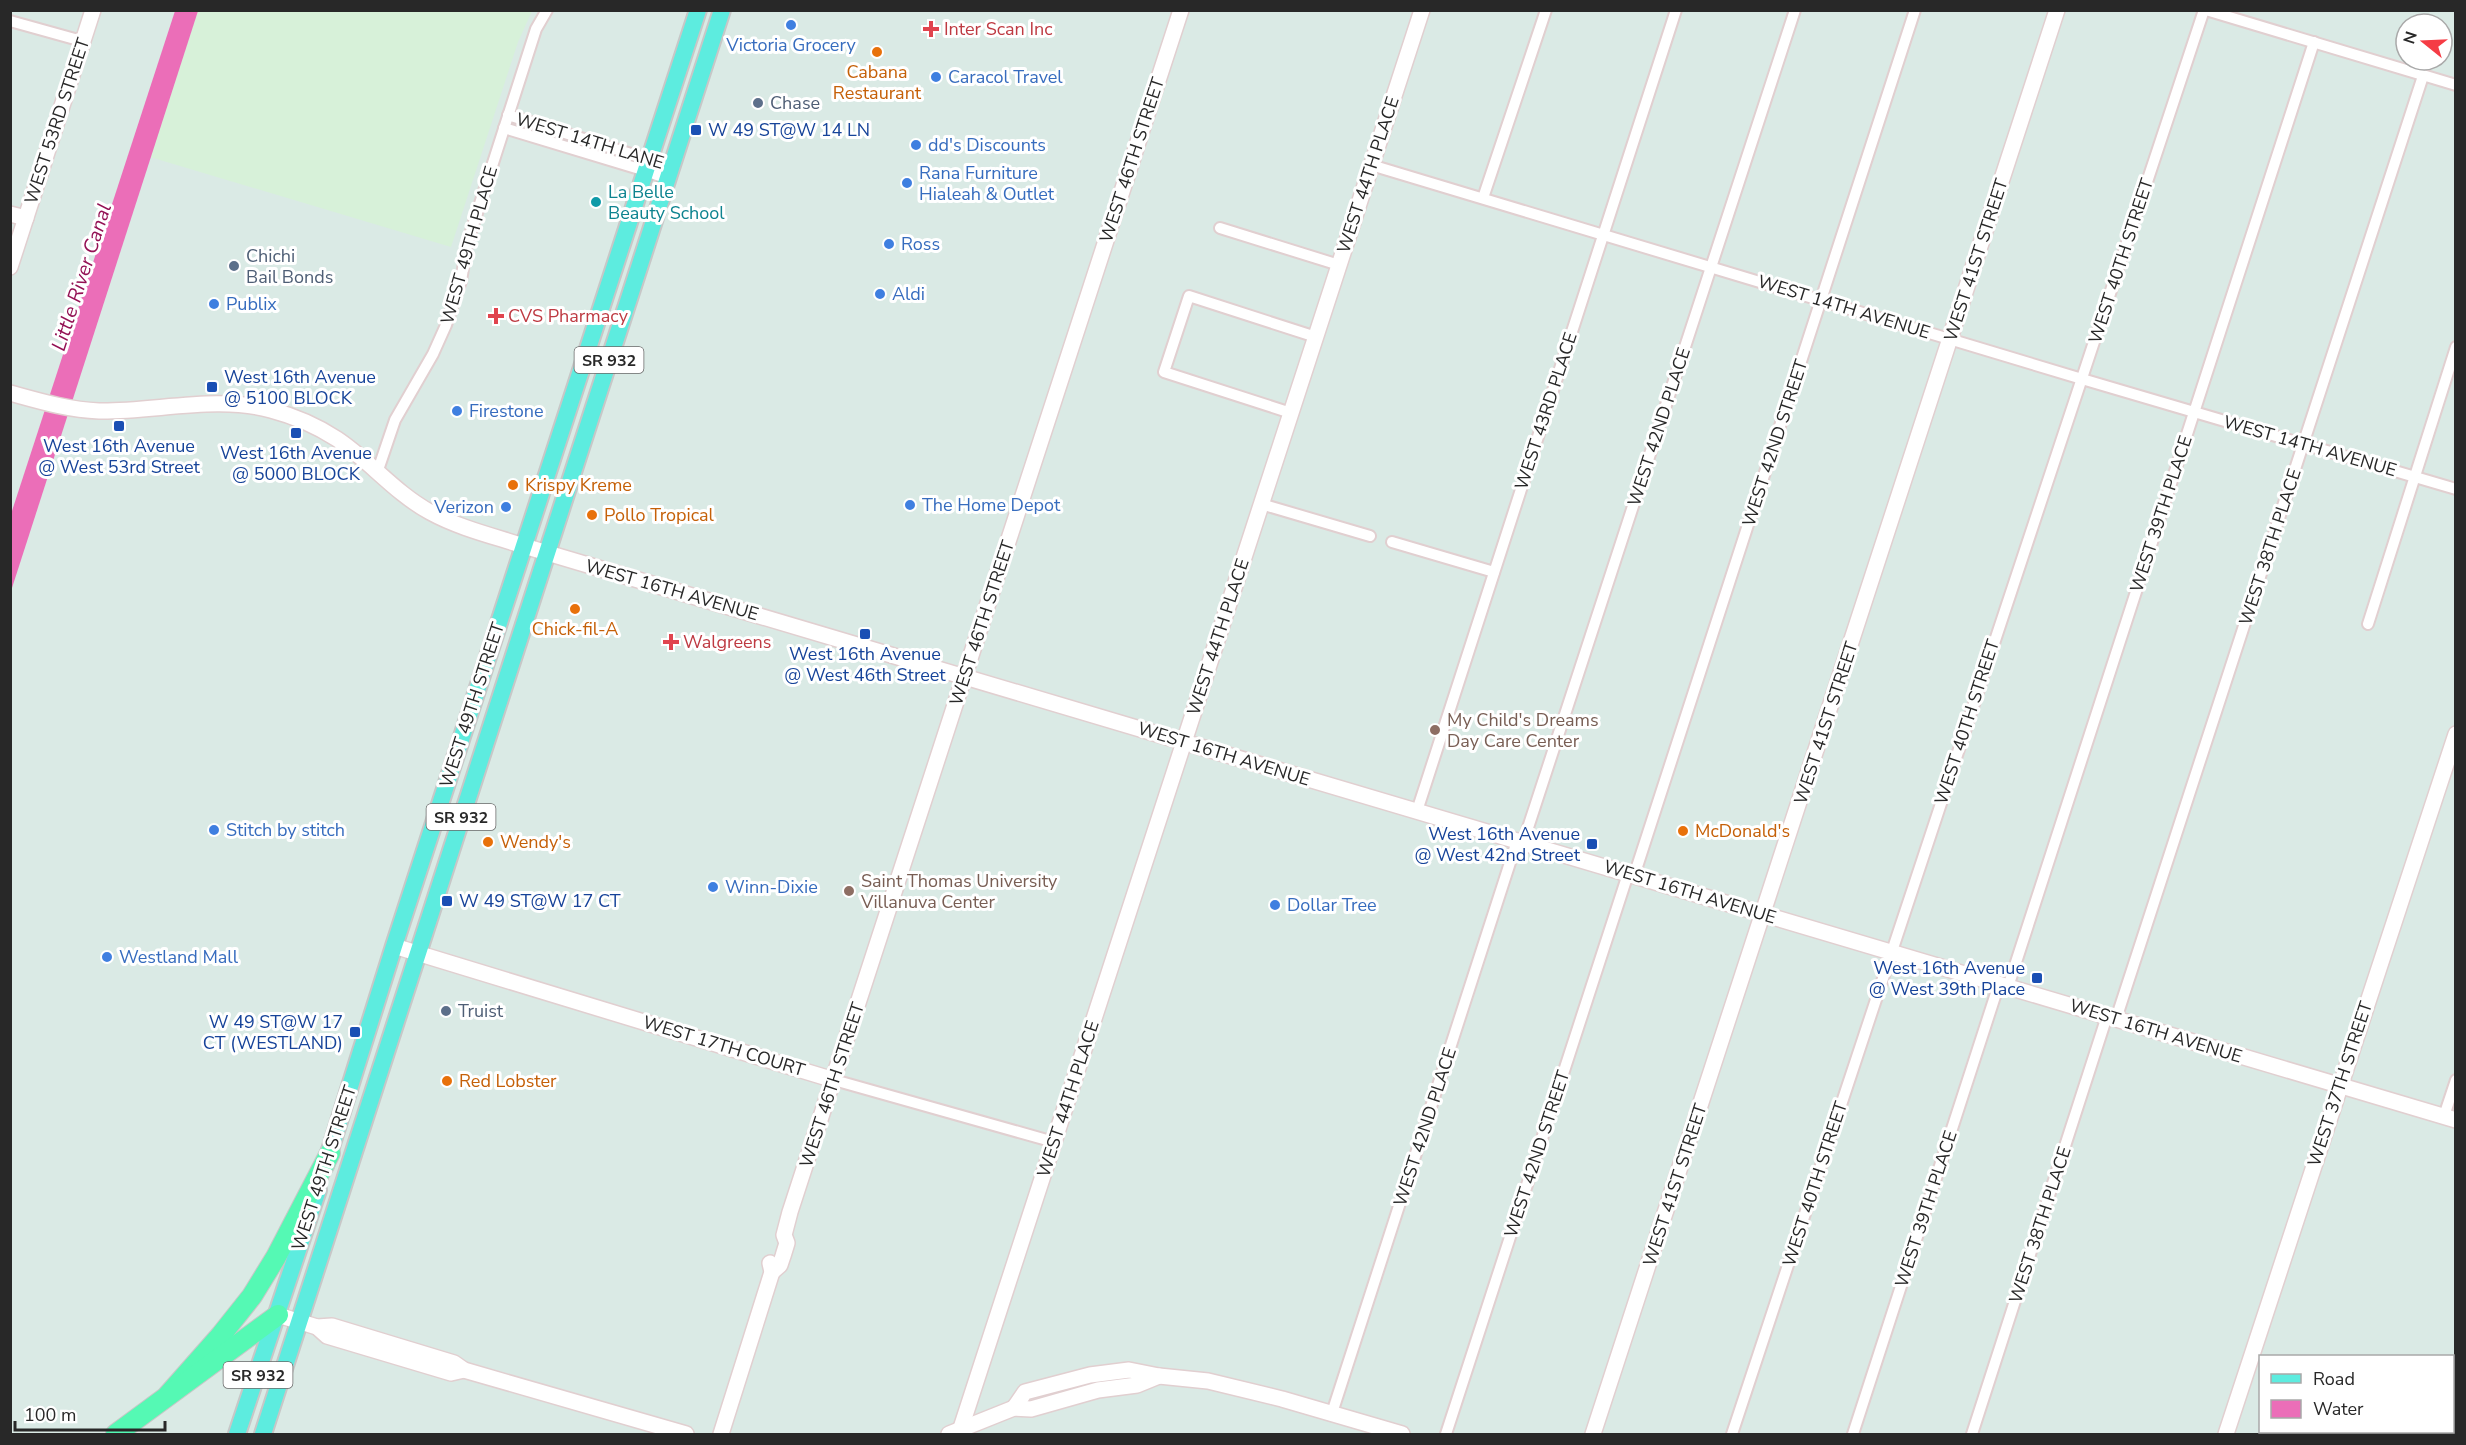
<svg xmlns="http://www.w3.org/2000/svg" width="2466" height="1445" font-family="'Nunito Sans',sans-serif">
	<style>
		.medical { fill: #d7f1d9 }
		.water { fill: #eb6eb8 }
		.lines { fill: none; stroke-linecap: round; stroke-linejoin: round }
		.street-casing { stroke: #e1cfd0; stroke-width: 14 }
		.secondary-casing { stroke: #e1cfd0; stroke-width: 18 }
		.primary-casing { stroke: #c7c7c7; stroke-width: 20 }
		.highway-casing { stroke: #c7c7c7; stroke-width: 22 }
		.street { stroke: #fff; stroke-width: 10 }
		.secondary { stroke: #fff; stroke-width: 15 }
		.primary { stroke: #5decdf; stroke-width: 16 }
		.highway { stroke: #55f9b4; stroke-width: 20 }
		.shop-dot { fill: #3f7fe0; stroke: #fff; stroke-width: 2 }
		.health-dot { fill: #e0444e; stroke: #fff; stroke-width: 2 }
		.food-dot { fill: #e8710a; stroke: #fff; stroke-width: 2 }
		.service-dot { fill: #5c6f8a; stroke: #fff; stroke-width: 2 }
		.transit-dot { fill: #1a4fb4; stroke: #fff; stroke-width: 2 }
		.culture-dot { fill: #0f9aa8; stroke: #fff; stroke-width: 2 }
		.education-dot { fill: #8d6e63; stroke: #fff; stroke-width: 2 }
		.labels { text-anchor: middle; stroke-width: 6; stroke-linejoin: round; paint-order: stroke }
		.shield { fill: #fff; stroke: #686868; stroke-width: 1.5 }
		.shield-label { font-size: 16px; font-weight: bold; fill: #282828 }
		.health-label { font-size: 18px; fill: #be3a42; stroke: #fff; text-anchor: start }
		.shop-label { font-size: 18px; fill: #366cbe; stroke: #fff; text-anchor: start }
		.food-label { font-size: 18px; fill: #c56008; stroke: #fff; text-anchor: start }
		.service-label { font-size: 18px; fill: #4e5e75; stroke: #fff; text-anchor: start }
		.street-label { font-size: 18px; fill: #282828; stroke: #fff }
		.transit-label { font-size: 18px; fill: #164399; stroke: #fff; text-anchor: start }
		.culture-label { font-size: 18px; fill: #0d838f; stroke: #fff; text-anchor: start }
		.education-label { font-size: 18px; fill: #785e54; stroke: #fff; text-anchor: start }
		.water-label { font-size: 20px; font-style: italic; fill: #931154; stroke: #fff }
	</style>
	<rect width="100%" height="100%" fill="#daeae5"/>
	<path class="medical" d="M 198,11 L 532,11 L 518,42 L 451,247 L 150,157 Z"/>
	<path class="water" d="M 175,11 L 198,11 L 11,591 L 11,514 Z"/>
	<g class="lines">
		<g class="street-casing">
			<g id="street">
				<path d="M 2206,10 L 2456,85"/>
				<path d="M 10,21 L 82,41"/>
				<path d="M 508,115 L 672,167"/>
				<path d="M 504,128 L 646,171 L 668,179"/>
				<path d="M 1371,165 L 2082,379 L 2456,489"/>
				<path d="M 1483,198 L 1546,10"/>
				<path d="M 1220,228 L 1339,265"/>
				<path d="M 1291,413 L 1164,372 L 1189,296 L 1316,337"/>
				<path d="M 377,473 L 395,420 L 433,354 L 446,325 L 461,281 L 467,244 L 536,29 L 547,10"/>
				<path d="M 1261,504 L 1370,536"/>
				<path d="M 1392,542 L 1494,572"/>
				<path d="M 2368,624 L 2456,347"/>
				<path d="M 1417,811 L 1676,10"/>
				<path d="M 1523,843 L 1795,10"/>
				<path d="M 1634,876 L 1915,10"/>
				<path d="M 2008,987 L 2314,42"/>
				<path d="M 2116,1019 L 2423,76"/>
				<path d="M 834,1080 L 1054,1142"/>
				<path d="M 2444,1116 L 2456,1080"/>
				<path d="M 1332,1413 L 1517,841"/>
				<path d="M 1446,1434 L 1628,874"/>
				<path d="M 1732,1434 L 2204,10"/>
				<path d="M 1853,1434 L 1999,984"/>
				<path d="M 1972,1434 L 2107,1016"/>
			</g>
		</g>
		<g class="secondary-casing">
			<g id="secondary">
				<path d="M 10,214 L 26,218"/>
				<path d="M 10,267 L 93,10"/>
				<path d="M 10,393 C 39,401 69,410 99,411 C 154,412 218,395 271,410 C 294,416 317,426 337,439 C 370,461 395,493 430,512 C 459,528 493,536 524,546 L 2456,1120"/>
				<path d="M 394,946 L 834,1080"/>
				<path d="M 772,1272 L 780,1265 L 783,1256 L 787,1243 L 784,1235 L 790,1212 L 1181,10"/>
				<path d="M 278,1315 L 317,1327 L 332,1326 L 454,1363 L 464,1370 L 686,1434"/>
				<path d="M 317,1327 L 327,1336 L 451,1373 L 464,1370"/>
				<path d="M 1014,1408 L 1025,1392 L 1090,1375 L 1129,1370 L 1159,1376 L 1208,1381 L 1282,1399 L 1402,1434"/>
				<path d="M 721,1434 L 772,1272 L 770,1263"/>
				<path d="M 949,1434 L 1014,1408 L 1031,1409 L 1098,1390 L 1137,1385 L 1159,1376"/>
				<path d="M 959,1434 L 1422,10"/>
				<path d="M 1593,1434 L 2057,10"/>
				<path d="M 2226,1434 L 2456,734"/>
			</g>
		</g>
		<g class="primary-casing">
			<g id="primary">
				<path d="M 325,1166 L 394,946 L 698,10"/>
				<path d="M 237,1434 L 318,1190"/>
				<path d="M 263,1434 L 722,10"/>
			</g>
		</g>
		<g class="highway-casing">
			<g id="highway">
				<path d="M 168,1395 L 221,1335 L 252,1296 L 276,1257 L 330,1153"/>
				<path d="M 116,1434 L 278,1315"/>
			</g>
		</g>
		<use href="#street" class="street"/>
		<use href="#secondary" class="secondary"/>
		<use href="#primary" class="primary"/>
		<use href="#highway" class="highway"/>
	</g>
	<g class="shop-dot">
		<circle cx="791" cy="25" r="6"/>
		<circle cx="936" cy="77" r="6"/>
		<circle cx="916" cy="145" r="6"/>
		<circle cx="907" cy="183" r="6"/>
		<circle cx="889" cy="244" r="6"/>
		<circle cx="880" cy="294" r="6"/>
		<circle cx="214" cy="304" r="6"/>
		<circle cx="457" cy="411" r="6"/>
		<circle cx="910" cy="505" r="6"/>
		<circle cx="506" cy="507" r="6"/>
		<circle cx="214" cy="830" r="6"/>
		<circle cx="713" cy="887" r="6"/>
		<circle cx="1275" cy="905" r="6"/>
		<circle cx="107" cy="957" r="6"/>
	</g>
	<g class="health-dot">
		<path d="M928 20h6v6h6v6h-6v6h-6v-6h-6v-6h6z"/>
		<path d="M493 307h6v6h6v6h-6v6h-6v-6h-6v-6h6z"/>
		<path d="M668 633h6v6h6v6h-6v6h-6v-6h-6v-6h6z"/>
	</g>
	<g class="food-dot">
		<circle cx="877" cy="52" r="6"/>
		<circle cx="513" cy="485" r="6"/>
		<circle cx="592" cy="515" r="6"/>
		<circle cx="575" cy="609" r="6"/>
		<circle cx="1683" cy="831" r="6"/>
		<circle cx="488" cy="842" r="6"/>
		<circle cx="447" cy="1081" r="6"/>
	</g>
	<g class="service-dot">
		<circle cx="758" cy="103" r="6"/>
		<circle cx="234" cy="266" r="6"/>
		<circle cx="446" cy="1011" r="6"/>
	</g>
	<g class="transit-dot">
		<rect x="690" y="124" width="12" height="12" rx="3"/>
		<rect x="206" y="381" width="12" height="12" rx="3"/>
		<rect x="113" y="420" width="12" height="12" rx="3"/>
		<rect x="290" y="427" width="12" height="12" rx="3"/>
		<rect x="859" y="628" width="12" height="12" rx="3"/>
		<rect x="1586" y="838" width="12" height="12" rx="3"/>
		<rect x="441" y="895" width="12" height="12" rx="3"/>
		<rect x="2031" y="972" width="12" height="12" rx="3"/>
		<rect x="349" y="1026" width="12" height="12" rx="3"/>
	</g>
	<circle class="culture-dot" cx="596" cy="202" r="6"/>
	<g class="education-dot">
		<circle cx="1435" cy="730" r="6"/>
		<circle cx="849" cy="891" r="6"/>
	</g>
	<g class="labels">
		<g class="shield">
			<rect x="574.5" y="347" width="69" height="26" rx="4.5"/>
			<rect x="426.5" y="804" width="69" height="26" rx="4.5"/>
			<rect x="223.5" y="1362" width="69" height="26" rx="4.5"/>
		</g>
		<g class="shield-label">
			<text x="609" y="366">SR 932</text>
			<text x="461" y="823">SR 932</text>
			<text x="258" y="1381">SR 932</text>
		</g>
		<g class="health-label">
			<text x="944" y="35">Inter Scan Inc</text>
			<text x="508" y="322">CVS Pharmacy</text>
			<text x="683" y="648">Walgreens</text>
		</g>
		<g class="shop-label">
			<text x="791" y="51" text-anchor="middle">Victoria Grocery</text>
			<text x="948" y="83">Caracol Travel</text>
			<text x="928" y="151">dd's Discounts</text>
			<text x="919" y="179">Rana Furniture<tspan x="919" dy="21">Hialeah &amp; Outlet</tspan></text>
			<text x="901" y="250">Ross</text>
			<text x="892" y="300">Aldi</text>
			<text x="226" y="310">Publix</text>
			<text x="469" y="417">Firestone</text>
			<text x="922" y="511">The Home Depot</text>
			<text x="494" y="513" text-anchor="end">Verizon</text>
			<text x="226" y="836">Stitch by stitch</text>
			<text x="725" y="893">Winn-Dixie</text>
			<text x="1287" y="911">Dollar Tree</text>
			<text x="119" y="963">Westland Mall</text>
		</g>
		<g class="food-label">
			<text x="877" y="78" text-anchor="middle">Cabana<tspan x="877" dy="21">Restaurant</tspan></text>
			<text x="525" y="491">Krispy Kreme</text>
			<text x="604" y="521">Pollo Tropical</text>
			<text x="575" y="635" text-anchor="middle">Chick-fil-A</text>
			<text x="1695" y="837">McDonald's</text>
			<text x="500" y="848">Wendy's</text>
			<text x="459" y="1087">Red Lobster</text>
		</g>
		<g class="service-label">
			<text x="770" y="109">Chase</text>
			<text x="246" y="262">Chichi<tspan x="246" dy="21">Bail Bonds</tspan></text>
			<text x="458" y="1017">Truist</text>
		</g>
		<g class="street-label">
			<text transform="translate(57 121) rotate(-72)" y="6">WEST 53RD STREET</text>
			<text transform="translate(590 141) rotate(17)" y="6">WEST 14TH LANE</text>
			<text transform="translate(1132 160) rotate(-72)" y="6">WEST 46TH STREET</text>
			<text transform="translate(1368 175) rotate(-72)" y="6">WEST 44TH PLACE</text>
			<text transform="translate(469 245) rotate(-74)" y="6">WEST 49TH PLACE</text>
			<text transform="translate(1976 260) rotate(-72)" y="6">WEST 41ST STREET</text>
			<text transform="translate(2121 261) rotate(-72)" y="6">WEST 40TH STREET</text>
			<text transform="translate(1844 307) rotate(17)" y="6">WEST 14TH AVENUE</text>
			<text transform="translate(1546 411) rotate(-72)" y="6">WEST 43RD PLACE</text>
			<text transform="translate(1659 427) rotate(-72)" y="6">WEST 42ND PLACE</text>
			<text transform="translate(1775 443) rotate(-72)" y="6">WEST 42ND STREET</text>
			<text transform="translate(2310 446) rotate(16)" y="6">WEST 14TH AVENUE</text>
			<text transform="translate(2161 514) rotate(-72)" y="6">WEST 39TH PLACE</text>
			<text transform="translate(2270 547) rotate(-72)" y="6">WEST 38TH PLACE</text>
			<text transform="translate(672 590) rotate(16)" y="6">WEST 16TH AVENUE</text>
			<text transform="translate(982 623) rotate(-72)" y="6">WEST 46TH STREET</text>
			<text transform="translate(1218 637) rotate(-72)" y="6">WEST 44TH PLACE</text>
			<text transform="translate(472 705) rotate(-72)" y="6">WEST 49TH STREET</text>
			<text transform="translate(1967 722) rotate(-72)" y="6">WEST 40TH STREET</text>
			<text transform="translate(1826 723) rotate(-72)" y="6">WEST 41ST STREET</text>
			<text transform="translate(1224 754) rotate(17)" y="6">WEST 16TH AVENUE</text>
			<text transform="translate(1690 892) rotate(17)" y="6">WEST 16TH AVENUE</text>
			<text transform="translate(2156 1031) rotate(17)" y="6">WEST 16TH AVENUE</text>
			<text transform="translate(724 1046) rotate(17)" y="6">WEST 17TH COURT</text>
			<text transform="translate(2340 1084) rotate(-72)" y="6">WEST 37TH STREET</text>
			<text transform="translate(832 1085) rotate(-72)" y="6">WEST 46TH STREET</text>
			<text transform="translate(1068 1099) rotate(-72)" y="6">WEST 44TH PLACE</text>
			<text transform="translate(1425 1127) rotate(-72)" y="6">WEST 42ND PLACE</text>
			<text transform="translate(1537 1154) rotate(-72)" y="6">WEST 42ND STREET</text>
			<text transform="translate(324 1168) rotate(-72)" y="6">WEST 49TH STREET</text>
			<text transform="translate(1815 1184) rotate(-72)" y="6">WEST 40TH STREET</text>
			<text transform="translate(1675 1185) rotate(-72)" y="6">WEST 41ST STREET</text>
			<text transform="translate(1926 1209) rotate(-72)" y="6">WEST 39TH PLACE</text>
			<text transform="translate(2040 1225) rotate(-72)" y="6">WEST 38TH PLACE</text>
		</g>
		<g class="transit-label">
			<text x="708" y="136">W 49 ST@W 14 LN</text>
			<text x="224" y="383">West 16th Avenue<tspan x="224" dy="21">@ 5100 BLOCK</tspan></text>
			<text x="119" y="452" text-anchor="middle">West 16th Avenue<tspan x="119" dy="21">@ West 53rd Street</tspan></text>
			<text x="296" y="459" text-anchor="middle">West 16th Avenue<tspan x="296" dy="21">@ 5000 BLOCK</tspan></text>
			<text x="865" y="660" text-anchor="middle">West 16th Avenue<tspan x="865" dy="21">@ West 46th Street</tspan></text>
			<text x="1580" y="840" text-anchor="end">West 16th Avenue<tspan x="1580" dy="21">@ West 42nd Street</tspan></text>
			<text x="459" y="907">W 49 ST@W 17 CT</text>
			<text x="2025" y="974" text-anchor="end">West 16th Avenue<tspan x="2025" dy="21">@ West 39th Place</tspan></text>
			<text x="343" y="1028" text-anchor="end">W 49 ST@W 17<tspan x="343" dy="21">CT (WESTLAND)</tspan></text>
		</g>
		<g class="culture-label">
			<text x="608" y="198">La Belle<tspan x="608" dy="21">Beauty School</tspan></text>
		</g>
		<g class="education-label">
			<text x="1447" y="726">My Child's Dreams<tspan x="1447" dy="21">Day Care Center</tspan></text>
			<text x="861" y="887">Saint Thomas University<tspan x="861" dy="21">Villanuva Center</tspan></text>
		</g>
		<g class="water-label">
			<text transform="translate(81 277) rotate(-72)" y="7">Little River Canal</text>
		</g>
	</g>
	<rect width="2466" height="1445" fill="none" stroke="#282828" stroke-width="24"/>
	<rect x="2259" y="1355" width="195" height="78" fill="#ffffff" stroke="#a9a9a9" stroke-width="1.5"/>
	<rect x="2271" y="1374" width="30" height="9" fill="#5decdf" stroke="#a9a9a9" stroke-width="1.5"/>
	<text x="2313" y="1385" font-size="18" fill="#282828">Road</text>
	<rect x="2271" y="1400" width="30" height="18" fill="#eb6eb8" stroke="#a9a9a9" stroke-width="1.5"/>
	<text x="2313" y="1415" font-size="18" fill="#282828">Water</text>
	<g transform="translate(2424 42) rotate(288)"><circle r="28" fill="#ffffff" stroke="#a9a9a9" stroke-width="1.5"/>
	<path d="M0-4.5L10 22L0 15L-10 22Z" fill="#f53c45"/>
	<text y="-9" font-size="16" font-weight="bold" text-anchor="middle" fill="#282828">N</text>
	</g>
	<path d="M15 1421v9h150v-9" fill="none" stroke="#282828" stroke-width="3"/>
	<text x="24" y="1421" font-size="18" fill="#282828" stroke="#ffffff" stroke-width="4.5" paint-order="stroke">100 m</text>
</svg>
